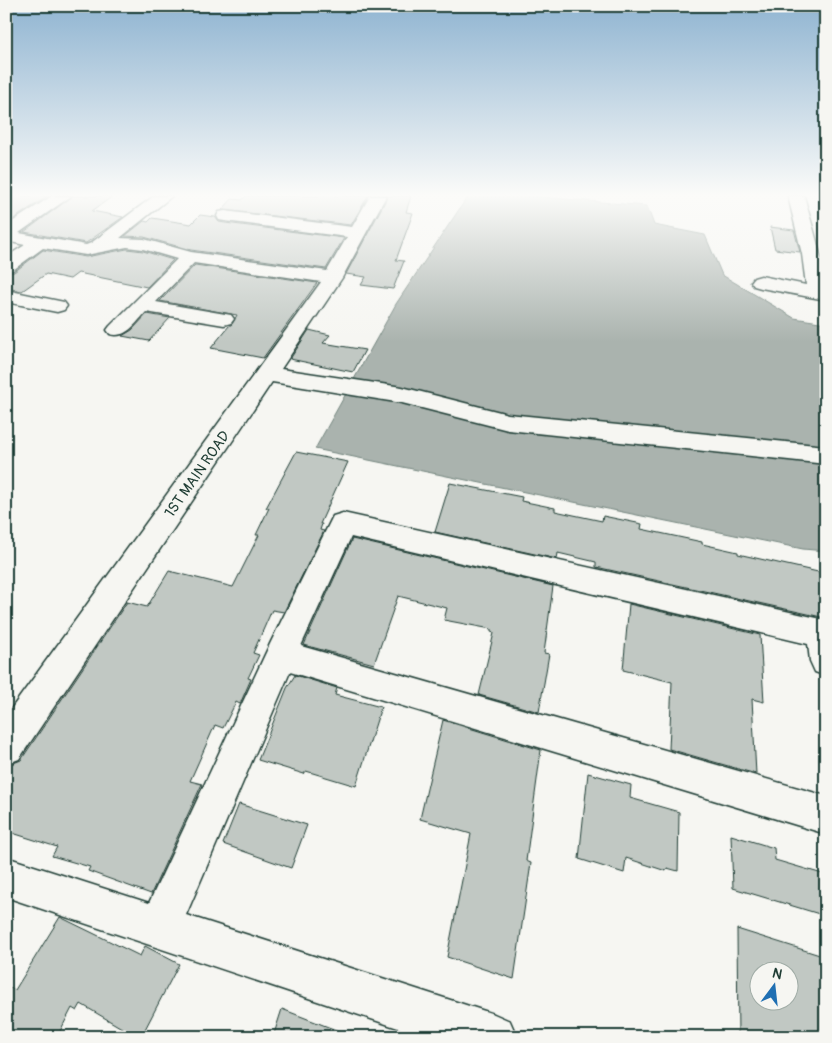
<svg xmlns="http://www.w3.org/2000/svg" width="832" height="1043" font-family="Pangolin,sans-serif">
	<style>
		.water { fill: #aab3ae; stroke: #72847d }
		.building { fill: #c1c8c3; stroke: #1f3d34; fill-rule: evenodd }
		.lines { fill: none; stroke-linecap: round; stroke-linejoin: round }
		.minor-casing { stroke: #1f3d34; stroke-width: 3 }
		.minor { fill: #f6f6f2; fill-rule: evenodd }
		.labels { text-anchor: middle; stroke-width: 4.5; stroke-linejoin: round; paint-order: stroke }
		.street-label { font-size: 15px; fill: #1f3d34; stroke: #f6f6f2 }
	</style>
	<rect width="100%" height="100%" fill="#f6f6f2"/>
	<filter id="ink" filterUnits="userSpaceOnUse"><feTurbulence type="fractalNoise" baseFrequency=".02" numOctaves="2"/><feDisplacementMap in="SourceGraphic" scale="10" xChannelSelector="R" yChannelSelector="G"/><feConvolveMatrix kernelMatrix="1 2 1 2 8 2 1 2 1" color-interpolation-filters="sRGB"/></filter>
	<g filter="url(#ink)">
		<path class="water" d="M 468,196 L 531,196 L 647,206 L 654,225 L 705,235 L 722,275 L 794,318 L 826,323 L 826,551 L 803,549 L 315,449 L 396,304 Z"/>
		<g class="building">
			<path d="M 6,196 L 48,196 L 6,224 Z"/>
			<path d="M 73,196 L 113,196 L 92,211 L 123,217 L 86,243 L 24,232 Z"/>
			<path d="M 246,196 L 368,196 L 351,225 L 222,210 L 232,199 L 242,200 Z"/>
			<path d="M 388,196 L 411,196 L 406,212 L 413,213 L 396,260 L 404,261 L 393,289 L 361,285 L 366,277 L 346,274 Z"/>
			<path d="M 200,215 L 215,217 L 219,222 L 225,223 L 344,238 L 326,269 L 191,250 L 144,237 L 125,236 L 144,221 L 148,222 L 152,218 L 191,224 Z"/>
			<path d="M 770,227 L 794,230 L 800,252 L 775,249 Z"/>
			<path d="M 127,249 L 143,251 L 173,260 L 147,287 L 78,273 L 70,279 L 46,274 L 22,291 L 6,288 L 6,273 L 14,272 L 43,250 L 86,257 Z"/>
			<path d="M 195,265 L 317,283 L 263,358 L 211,348 L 229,326 L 232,324 L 237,315 L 160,301 Z"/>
			<path d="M 147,314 L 170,318 L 149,341 L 122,336 L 132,330 Z"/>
			<path d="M 309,330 L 330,335 L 323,343 L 365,350 L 353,372 L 290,359 Z"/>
			<path d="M 296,452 L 348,462 L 320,524 L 322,524 L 320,530 L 324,531 L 284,612 L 272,610 L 253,653 L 259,655 L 248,678 L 251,679 L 240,704 L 236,702 L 223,728 L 215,725 L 190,781 L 202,784 L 151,894 L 88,871 L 90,867 L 52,856 L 57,847 L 6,831 L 6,766 L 21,760 L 127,602 L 147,607 L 169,571 L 233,587 L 259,535 L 256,535 L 269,508 L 266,508 Z"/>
			<path d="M 450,483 L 522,497 L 521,501 L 555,508 L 555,511 L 602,521 L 603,516 L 642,524 L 641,529 L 702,542 L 702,544 L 738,552 L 738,554 L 818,572 L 819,574 L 826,575 L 826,618 L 596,567 L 596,562 L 558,553 L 557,559 L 435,532 Z"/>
			<path d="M 352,539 L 553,586 L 544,653 L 549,654 L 539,712 L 479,695 L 494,633 L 491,632 L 491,629 L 444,620 L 447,608 L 398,596 L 374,664 L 304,645 Z"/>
			<path d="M 629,604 L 760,635 L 764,702 L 752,699 L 756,774 L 669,749 L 672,682 L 623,670 Z"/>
			<path d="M 295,675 L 337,688 L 335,695 L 381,707 L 356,786 L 306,771 L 304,774 L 258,760 L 287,688 Z"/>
			<path d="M 443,720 L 541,750 L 526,861 L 531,863 L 514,979 L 447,957 L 471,834 L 420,819 Z"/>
			<path d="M 588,773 L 631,785 L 630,798 L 679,812 L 678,871 L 667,868 L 666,871 L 626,858 L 624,873 L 579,859 Z"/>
			<path d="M 239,804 L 307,825 L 291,868 L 223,844 Z"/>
			<path d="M 731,835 L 774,848 L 775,860 L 826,875 L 826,916 L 733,888 Z"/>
			<path d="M 60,917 L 140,956 L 145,946 L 179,964 L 141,1037 L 137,1037 L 81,1004 L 77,1011 L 72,1008 L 57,1037 L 6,1037 L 6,986 L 15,990 Z"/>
			<path d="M 737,929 L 826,957 L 826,1037 L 738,1037 ZM 760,970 L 790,970 L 790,1000 L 760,1000 Z"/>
			<path d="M 282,1009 L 349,1035 L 349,1037 L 273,1037 Z"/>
		</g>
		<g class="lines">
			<g class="minor-casing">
				<g id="minor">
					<path d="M 52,196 L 71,196 L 19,233 L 86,245 L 91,243 L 154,196 L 172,196 L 120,238 L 144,239 L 191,252 L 327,271 L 347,237 L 225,221 L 219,220 L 217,216 L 219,212 L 225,211 L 352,227 L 370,196 L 386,196 L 342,278 L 281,369 L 402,387 L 508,414 L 826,446 L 826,464 L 508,430 L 402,403 L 272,382 L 19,759 L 6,764 L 6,716 L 321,282 L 194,263 L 156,302 L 231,315 L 234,319 L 231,323 L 224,325 L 146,312 C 136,323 126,339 110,334 L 107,330 L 110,326 L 177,259 L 143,249 L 127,247 L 86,255 L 43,248 L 13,270 L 6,271 L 6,257 L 25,245 L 6,241 L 6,226 Z"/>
					<path d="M 788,196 L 804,196 C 813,230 826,264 826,300 L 761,288 L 754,286 L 751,282 L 754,278 L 761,276 L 806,285 L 802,254 Z"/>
					<path d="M 6,290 L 64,302 L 67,306 L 64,310 L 57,312 L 6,302 Z"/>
					<path d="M 343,513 L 826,620 L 826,676 L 815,672 L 810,661 L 808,644 L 351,537 L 301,646 L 826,796 L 826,834 L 290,672 L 186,915 L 494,1014 L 510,1021 L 517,1037 L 425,1037 L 6,897 L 6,857 L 149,903 L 270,644 L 329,524 L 333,516 Z"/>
				</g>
			</g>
			<use href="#minor" class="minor"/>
		</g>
	</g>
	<linearGradient id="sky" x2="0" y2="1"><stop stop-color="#8fb4d1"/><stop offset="0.57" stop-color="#fbfbf9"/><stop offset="1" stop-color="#fbfbf9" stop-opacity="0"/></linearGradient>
	<rect width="832" height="342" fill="url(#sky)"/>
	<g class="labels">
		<g class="street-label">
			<text transform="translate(197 474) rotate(-55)" y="5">1ST MAIN ROAD</text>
		</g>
	</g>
	<rect width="832" height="1043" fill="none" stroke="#f6f6f2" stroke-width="25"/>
	<rect x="12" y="12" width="807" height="1018" fill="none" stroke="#1f3d34" stroke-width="2" filter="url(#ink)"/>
	<g transform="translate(774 986) rotate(15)"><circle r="24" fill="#f6f6f2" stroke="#a0aca6"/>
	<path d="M0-4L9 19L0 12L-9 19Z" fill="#1f6fb2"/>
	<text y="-8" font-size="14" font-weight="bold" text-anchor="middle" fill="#1f3d34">N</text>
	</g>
</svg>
